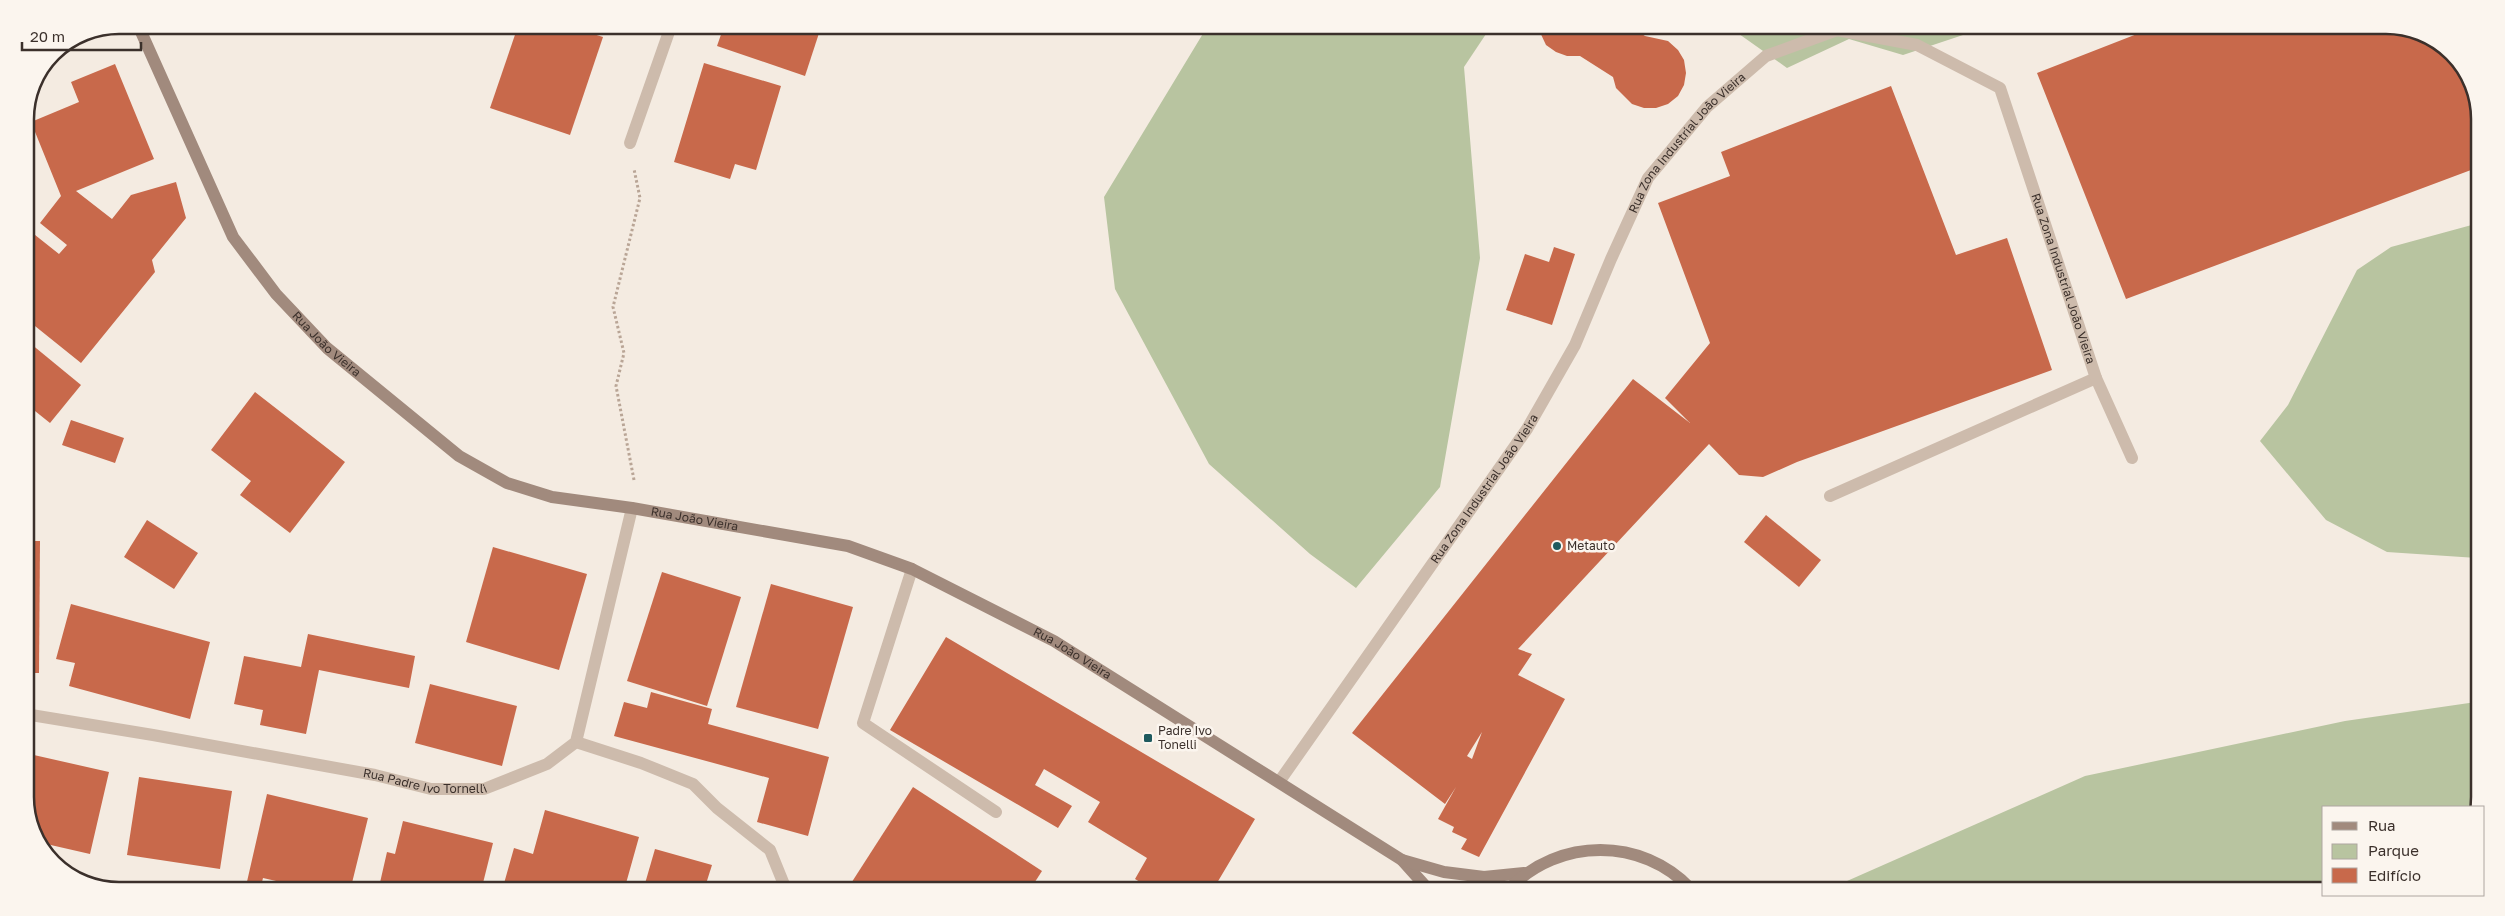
<svg xmlns="http://www.w3.org/2000/svg" width="2505" height="916" font-family="'Golos Text',sans-serif">
	<style>
		.green { fill: #b8c4a0 }
		.building { fill: #c8694b; fill-rule: evenodd }
		.lines { fill: none; stroke-linecap: round; stroke-linejoin: round }
		.path { stroke: #b9a596; stroke-width: 3; stroke-dasharray: 2.5 2.5; stroke-linecap: butt }
		.lane { stroke: #cdbbac; stroke-width: 12 }
		.street { stroke: #cdbbac; stroke-width: 12 }
		.secondary { stroke: #a18a7d; stroke-width: 12 }
		.poi-dot { fill: #1f5a5e; stroke: #fbf5ee; stroke-width: 2 }
		.labels { text-anchor: middle; stroke-width: 5; stroke-linejoin: round; paint-order: stroke }
		.street-label { font-size: 12px; fill: #3b302b; stroke: #fbf5ee }
		.poi-label { font-size: 12px; fill: #3b302b; stroke: #fbf5ee; text-anchor: start }
		.rim { fill: none; stroke: #3b302b; stroke-width: 2.5 }
	</style>
	<rect width="100%" height="100%" fill="#f4ebe1"/>
	<g class="green">
		<path d="M 1207,27 L 1490,28 L 1464,67 L 1480,258 L 1440,487 L 1356,588 L 1310,554 L 1209,464 L 1115,289 L 1104,197 Z"/>
		<path d="M 1732,29 L 1981,29 L 1903,55 L 1849,39 L 1787,68 Z"/>
		<path d="M 2479,223 L 2477,558 L 2387,552 L 2326,520 L 2260,441 L 2288,405 L 2357,270 L 2391,247 Z"/>
		<path d="M 2476,702 L 2475,807 L 2324,807 L 2324,891 L 1834,890 L 1847,881 L 2085,776 L 2345,721 Z"/>
	</g>
	<g class="building">
		<path d="M 518,26 L 568,26 L 603,37 L 570,135 L 490,108 Z"/>
		<path d="M 724,26 L 821,27 L 805,76 L 717,46 Z"/>
		<path d="M 1538,28 L 1633,28 L 1645,36 L 1668,41 L 1678,50 L 1684,60 L 1686,73 L 1684,85 L 1678,96 L 1668,104 L 1656,108 L 1644,108 L 1632,104 L 1616,88 L 1613,77 L 1580,56 L 1567,56 L 1556,52 L 1546,45 Z"/>
		<path d="M 2135,29 L 2417,30 L 2461,62 L 2480,112 L 2479,167 L 2126,299 L 2037,73 L 2137,34 Z"/>
		<path d="M 704,63 L 781,86 L 756,170 L 735,164 L 730,179 L 674,162 Z"/>
		<path d="M 115,64 L 154,159 L 76,191 L 112,219 L 131,195 L 176,182 L 186,218 L 152,260 L 155,272 L 81,363 L 25,318 L 25,227 L 59,254 L 67,245 L 40,223 L 61,196 L 31,122 L 79,102 L 71,82 Z"/>
		<path d="M 1891,86 L 1956,255 L 2007,238 L 2052,370 L 1797,462 L 1763,477 L 1739,475 L 1709,444 L 1518,649 L 1532,654 L 1518,675 L 1565,699 L 1479,857 L 1461,849 L 1467,839 L 1452,832 L 1454,827 L 1438,819 L 1456,787 L 1445,804 L 1352,733 L 1633,379 L 1690,423 L 1665,398 L 1710,343 L 1658,203 L 1730,176 L 1721,152 ZM 1482,732 L 1472,759 L 1467,756 Z"/>
		<path d="M 1554,247 L 1575,254 L 1552,325 L 1506,310 L 1525,254 L 1549,262 Z"/>
		<path d="M 25,339 L 81,385 L 50,423 L 25,403 Z"/>
		<path d="M 255,392 L 345,462 L 290,533 L 240,495 L 251,481 L 211,450 Z"/>
		<path d="M 71,420 L 124,438 L 115,463 L 62,445 Z"/>
		<path d="M 32,425 L 33,520 L 25,520 L 25,426 Z"/>
		<path d="M 1766,515 L 1821,560 L 1799,587 L 1744,542 Z"/>
		<path d="M 147,520 L 198,553 L 174,589 L 124,557 Z"/>
		<path d="M 25,541 L 40,541 L 39,673 L 25,673 Z"/>
		<path d="M 493,547 L 587,574 L 559,670 L 466,642 Z"/>
		<path d="M 662,572 L 741,597 L 707,706 L 627,681 Z"/>
		<path d="M 771,584 L 853,607 L 818,729 L 736,707 Z"/>
		<path d="M 71,604 L 210,642 L 190,719 L 69,686 L 75,663 L 56,659 Z"/>
		<path d="M 308,634 L 415,656 L 409,688 L 319,670 L 306,734 L 260,725 L 263,710 L 234,704 L 244,656 L 301,667 Z"/>
		<path d="M 946,637 L 1255,819 L 1214,888 L 1150,888 L 1135,879 L 1147,858 L 1088,822 L 1100,802 L 1044,769 L 1035,785 L 1072,806 L 1058,828 L 890,730 Z"/>
		<path d="M 430,684 L 517,706 L 502,766 L 415,743 Z"/>
		<path d="M 651,692 L 712,709 L 708,724 L 829,757 L 808,836 L 757,822 L 769,778 L 614,736 L 624,702 L 647,708 Z"/>
		<path d="M 25,753 L 109,772 L 90,854 L 42,843 L 42,847 L 25,804 Z"/>
		<path d="M 139,777 L 232,791 L 220,869 L 127,855 Z"/>
		<path d="M 913,787 L 1042,871 L 1031,888 L 848,888 Z"/>
		<path d="M 267,794 L 368,818 L 351,887 L 298,886 L 263,878 L 261,886 L 246,886 Z"/>
		<path d="M 545,810 L 639,837 L 625,887 L 503,887 L 514,848 L 533,854 Z"/>
		<path d="M 403,821 L 493,843 L 482,887 L 379,887 L 387,852 L 395,854 Z"/>
		<path d="M 655,849 L 712,865 L 705,887 L 644,887 Z"/>
	</g>
	<g class="lines">
		<path class="path" d="M 634,480 L 616,386 L 624,353 L 613,307 L 640,198 L 634,169"/>
		<g class="lane">
			<path d="M 1830,496 L 2096,378"/>
			<path d="M 912,569 L 863,723 L 996,812"/>
		</g>
		<g class="street">
			<path d="M 630,143 L 671,26"/>
			<path id="s1" d="M 25,714 L 153,735 L 375,775 L 431,789 L 484,789 L 547,764 L 576,742 L 632,508"/>
			<path d="M 576,742 L 641,763 L 693,784 L 717,808 L 770,850 L 785,887"/>
			<path id="s2" d="M 1279,782 L 1527,429 L 1575,345 L 1611,259 L 1648,178 L 1707,107 L 1766,56 L 1837,30 L 1917,45 L 2000,88 L 2096,378 L 2132,458"/>
		</g>
		<g class="secondary">
			<path id="s3" d="M 138,25 L 233,237 L 276,294 L 327,348 L 459,456 L 507,483 L 552,497 L 632,508 L 848,546 L 912,569 L 1054,641 L 1402,860 L 1428,889"/>
			<path d="M 1402,860 L 1444,872 L 1484,877 L 1524,873"/>
			<path d="M 1509,889 C 1559,837 1642,837 1691,889"/>
		</g>
	</g>
	<g class="poi-dot">
		<circle cx="1557" cy="546" r="5"/>
		<rect x="1143" y="733" width="10" height="10" rx="2.5"/>
	</g>
	<g class="labels">
		<g class="street-label">
			<text dy="4" stroke="none"><textPath href="#s2" startOffset="762">Rua Zona Industrial João Vieira</textPath></text>
			<text dy="4" stroke="none"><textPath href="#s2" startOffset="1332">Rua Zona Industrial João Vieira</textPath></text>
			<text dy="4" stroke="none"><textPath href="#s3" startOffset="375">Rua João Vieira</textPath></text>
			<text dy="4" stroke="none"><textPath href="#s2" startOffset="358">Rua Zona Industrial João Vieira</textPath></text>
			<text dy="4" stroke="none"><textPath href="#s3" startOffset="795">Rua João Vieira</textPath></text>
			<text dy="4" stroke="none"><textPath href="#s3" startOffset="1200">Rua João Vieira</textPath></text>
			<text dy="4" stroke="none"><textPath href="#s1" startOffset="406">Rua Padre Ivo Tornelli</textPath></text>
		</g>
		<g class="poi-label">
			<text x="1567" y="550">Metauto</text>
			<text x="1158" y="735">Padre Ivo<tspan x="1158" dy="14">Tonelli</tspan></text>
		</g>
	</g>
	<path d="M0 0H2505V916H0ZM119 34H2386A85 85 0 0 1 2471 119V797A85 85 0 0 1 2386 882H119A85 85 0 0 1 34 797V119A85 85 0 0 1 119 34Z" fill="#fbf5ee" fill-rule="evenodd"/>
	<path class="rim" d="M119 34H2386A85 85 0 0 1 2471 119V797A85 85 0 0 1 2386 882H119A85 85 0 0 1 34 797V119A85 85 0 0 1 119 34Z"/>
	<rect x="2322" y="806" width="162" height="90" fill="#fbf5ee" stroke="#aea6a0"/>
	<rect x="2332" y="822" width="25" height="8" fill="#a18a7d" stroke="#aea6a0"/>
	<text x="2368" y="831" font-size="15" fill="#3b302b">Rua</text>
	<rect x="2332" y="844" width="25" height="15" fill="#b8c4a0" stroke="#aea6a0"/>
	<text x="2368" y="856" font-size="15" fill="#3b302b">Parque</text>
	<rect x="2332" y="868" width="25" height="15" fill="#c8694b" stroke="#aea6a0"/>
	<text x="2368" y="881" font-size="15" fill="#3b302b">Edifício</text>
	<path d="M22 42v8h119v-8" fill="none" stroke="#3b302b" stroke-width="2.5"/>
	<text x="30" y="42" font-size="15" fill="#3b302b" stroke="#fbf5ee" stroke-width="4" paint-order="stroke">20 m</text>
</svg>
